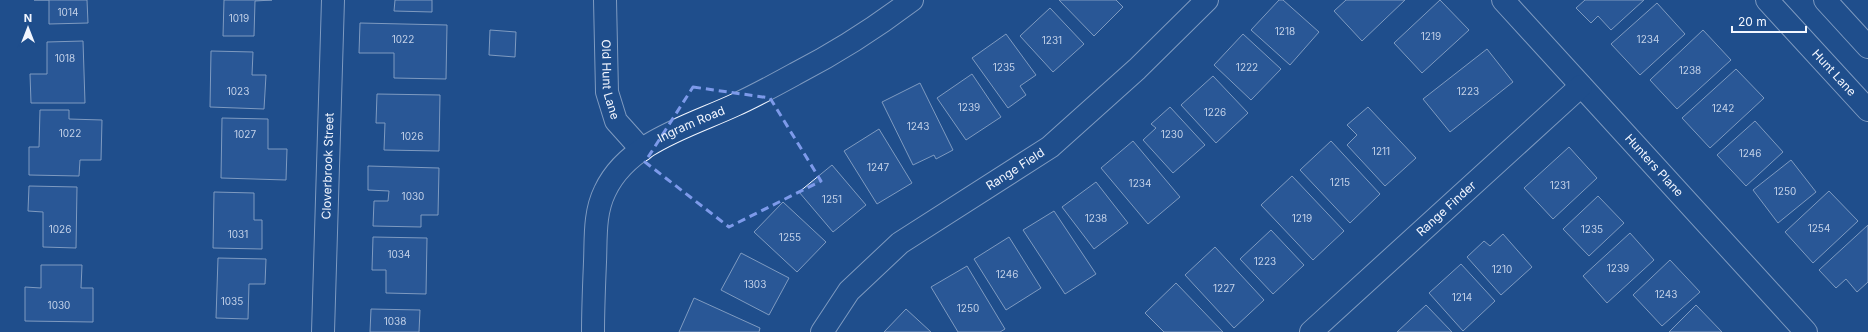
<svg xmlns="http://www.w3.org/2000/svg" width="1868" height="332" font-family="Inter,sans-serif">
	<style>
		.building { fill: #3563a3; stroke: #f2f6ff }
		.lines { fill: none; stroke-linecap: round; stroke-linejoin: round }
		.minor-casing { stroke: #f2f6ff; stroke-width: 24 }
		.major-casing { stroke: #f2f6ff; stroke-width: 24 }
		.minor { stroke: #1f4e8c; stroke-width: 22 }
		.major { stroke: #1f4e8c; stroke-width: 22 }
		.marked { fill: none; stroke: #7d9aea; stroke-width: 3; stroke-dasharray: 8 5; stroke-linejoin: round }
		.labels { text-anchor: middle; stroke-width: 3; stroke-linejoin: round; paint-order: stroke }
		.number-label { font-size: 10px; fill: #c3d1e8 }
		.street-label { font-size: 12px; fill: #f2f6ff; stroke: #1f4e8c }
	</style>
	<rect width="100%" height="100%" fill="#1f4e8c"/>
	<g class="building">
		<path d="M 34,0 L 87,0 L 88,23 L 49,24 L 49,0 Z"/>
		<path d="M 224,0 L 272,0 L 255,1 L 254,36 L 223,36 Z"/>
		<path d="M 395,0 L 432,0 L 432,12 L 394,11 Z"/>
		<path d="M 1059,0 L 1116,0 L 1123,7 L 1094,36 Z"/>
		<path d="M 1279,0 L 1283,0 L 1319,32 L 1290,65 L 1251,30 Z"/>
		<path d="M 1346,0 L 1405,0 L 1362,41 L 1334,11 Z"/>
		<path d="M 1440,0 L 1469,30 L 1422,73 L 1394,43 Z"/>
		<path d="M 1585,0 L 1644,0 L 1611,30 L 1598,16 L 1591,23 L 1576,8 Z"/>
		<path d="M 1657,3 L 1685,34 L 1640,75 L 1611,44 Z"/>
		<path d="M 1050,8 L 1084,44 L 1053,72 L 1020,36 Z"/>
		<path d="M 360,23 L 447,25 L 446,79 L 394,78 L 394,53 L 359,53 Z"/>
		<path d="M 490,30 L 516,32 L 515,57 L 489,55 Z"/>
		<path d="M 1703,30 L 1731,60 L 1677,109 L 1650,80 Z"/>
		<path d="M 1006,34 L 1036,75 L 1020,86 L 1026,95 L 1008,108 L 972,58 Z"/>
		<path d="M 1243,34 L 1281,69 L 1251,100 L 1214,65 Z"/>
		<path d="M 83,41 L 85,103 L 31,103 L 30,74 L 47,74 L 47,42 Z"/>
		<path d="M 1487,49 L 1513,82 L 1450,132 L 1423,99 Z"/>
		<path d="M 211,51 L 253,52 L 252,75 L 266,75 L 264,109 L 210,107 Z"/>
		<path d="M 1736,69 L 1764,98 L 1710,148 L 1682,118 Z"/>
		<path d="M 972,74 L 1001,117 L 966,140 L 937,98 Z"/>
		<path d="M 1213,76 L 1248,113 L 1216,143 L 1181,105 Z"/>
		<path d="M 920,83 L 953,150 L 936,159 L 934,155 L 913,165 L 882,102 Z"/>
		<path d="M 377,94 L 440,95 L 439,151 L 384,150 L 385,123 L 376,123 Z"/>
		<path d="M 1170,107 L 1205,145 L 1173,173 L 1143,140 L 1156,128 L 1151,124 Z"/>
		<path d="M 1368,107 L 1416,158 L 1385,186 L 1347,145 L 1357,135 L 1347,125 Z"/>
		<path d="M 40,110 L 69,110 L 69,119 L 102,120 L 101,160 L 80,160 L 79,176 L 29,175 L 29,147 L 39,147 Z"/>
		<path d="M 222,118 L 268,119 L 268,149 L 287,149 L 286,180 L 221,178 Z"/>
		<path d="M 1755,121 L 1783,152 L 1746,186 L 1717,155 Z"/>
		<path d="M 879,129 L 912,183 L 877,204 L 844,151 Z"/>
		<path d="M 1133,141 L 1180,197 L 1148,224 L 1101,168 Z"/>
		<path d="M 1331,141 L 1380,194 L 1350,223 L 1300,170 Z"/>
		<path d="M 1569,147 L 1597,178 L 1553,219 L 1524,188 Z"/>
		<path d="M 1791,160 L 1816,192 L 1778,223 L 1753,190 Z"/>
		<path d="M 832,165 L 866,205 L 833,232 L 799,192 Z"/>
		<path d="M 368,166 L 439,168 L 438,215 L 421,215 L 421,227 L 373,226 L 374,201 L 388,201 L 389,191 L 368,190 Z"/>
		<path d="M 1292,176 L 1344,231 L 1313,260 L 1261,205 Z"/>
		<path d="M 1096,182 L 1128,223 L 1094,249 L 1062,207 Z"/>
		<path d="M 29,186 L 77,187 L 76,248 L 43,247 L 43,212 L 28,211 Z"/>
		<path d="M 1829,191 L 1858,221 L 1813,263 L 1785,232 Z"/>
		<path d="M 214,192 L 254,193 L 254,220 L 262,220 L 262,249 L 213,248 Z"/>
		<path d="M 1598,196 L 1624,223 L 1589,256 L 1563,229 Z"/>
		<path d="M 783,202 L 826,242 L 797,272 L 754,232 Z"/>
		<path d="M 1054,211 L 1096,274 L 1065,294 L 1023,230 Z"/>
		<path d="M 1868,225 L 1868,282 L 1857,292 L 1846,279 L 1836,288 L 1819,270 Z"/>
		<path d="M 1271,230 L 1304,265 L 1273,294 L 1240,259 Z"/>
		<path d="M 1630,233 L 1654,260 L 1607,303 L 1583,276 Z"/>
		<path d="M 1503,234 L 1532,267 L 1501,295 L 1467,257 L 1484,241 L 1490,246 Z"/>
		<path d="M 373,237 L 427,238 L 426,294 L 386,293 L 386,270 L 372,270 Z"/>
		<path d="M 1009,237 L 1041,288 L 1006,310 L 974,259 Z"/>
		<path d="M 1215,247 L 1264,300 L 1234,328 L 1185,275 Z"/>
		<path d="M 741,253 L 789,278 L 769,315 L 721,290 Z"/>
		<path d="M 218,258 L 266,259 L 265,284 L 249,284 L 248,319 L 216,318 Z"/>
		<path d="M 1670,260 L 1700,292 L 1662,326 L 1633,295 Z"/>
		<path d="M 1461,264 L 1495,301 L 1463,331 L 1429,293 Z"/>
		<path d="M 41,265 L 82,265 L 81,288 L 93,288 L 93,322 L 25,321 L 25,287 L 41,288 Z"/>
		<path d="M 967,266 L 1005,329 L 1000,332 L 958,332 L 931,287 Z"/>
		<path d="M 1176,283 L 1223,332 L 1164,332 L 1145,313 Z"/>
		<path d="M 694,298 L 760,328 L 759,332 L 679,332 Z"/>
		<path d="M 1426,305 L 1452,332 L 1397,332 Z"/>
		<path d="M 1696,305 L 1722,332 L 1669,332 Z"/>
		<path d="M 371,309 L 420,310 L 419,332 L 370,332 Z"/>
		<path d="M 906,309 L 931,332 L 884,332 Z"/>
	</g>
	<g class="lines">
		<g class="minor-casing">
			<g id="minor">
				<path id="s1" d="M 605,0 L 607,92 L 616,121 L 642,150"/>
				<path id="s2" d="M 1503,0 L 1806,332"/>
				<path id="s3" d="M 323,332 L 333,0"/>
				<path id="s4" d="M 593,332 C 593,309 594,286 595,262 C 596,239 594,213 605,191 C 628,142 690,126 735,105 C 755,96 775,85 795,74 C 836,53 875,28 912,0"/>
				<path id="s5" d="M 822,332 L 849,291 L 900,243 L 1050,147 L 1137,69 L 1207,0"/>
				<path id="s6" d="M 1311,332 L 1581,86"/>
			</g>
		</g>
		<g class="major-casing">
			<g id="major">
				<path id="s7" d="M 1767,0 L 1868,110"/>
				<path d="M 1825,0 L 1868,47"/>
			</g>
		</g>
		<use href="#minor" class="minor"/>
		<use href="#major" class="major"/>
	</g>
	<path d="M0 0H1868V332H0ZM 693,87 L 770,98 L 821,181 L 729,227 L 645,162 Z" fill="#1f4e8c" fill-opacity=".55" fill-rule="evenodd"/>
	<path class="marked" d="M 693,87 L 770,98 L 821,181 L 729,227 L 645,162 Z"/>
	<g class="labels">
		<g class="number-label">
			<text x="68" y="16">1014</text>
			<text x="239" y="22">1019</text>
			<text x="1285" y="35">1218</text>
			<text x="1431" y="40">1219</text>
			<text x="403" y="43">1022</text>
			<text x="1648" y="43">1234</text>
			<text x="1052" y="44">1231</text>
			<text x="65" y="62">1018</text>
			<text x="1004" y="71">1235</text>
			<text x="1247" y="71">1222</text>
			<text x="1690" y="74">1238</text>
			<text x="238" y="95">1023</text>
			<text x="1468" y="95">1223</text>
			<text x="969" y="111">1239</text>
			<text x="1723" y="112">1242</text>
			<text x="1215" y="116">1226</text>
			<text x="918" y="130">1243</text>
			<text x="70" y="137">1022</text>
			<text x="245" y="138">1027</text>
			<text x="1172" y="138">1230</text>
			<text x="412" y="140">1026</text>
			<text x="1381" y="155">1211</text>
			<text x="1750" y="157">1246</text>
			<text x="878" y="171">1247</text>
			<text x="1340" y="186">1215</text>
			<text x="1140" y="187">1234</text>
			<text x="1560" y="189">1231</text>
			<text x="1785" y="195">1250</text>
			<text x="413" y="200">1030</text>
			<text x="832" y="203">1251</text>
			<text x="1096" y="222">1238</text>
			<text x="1302" y="222">1219</text>
			<text x="1819" y="232">1254</text>
			<text x="60" y="233">1026</text>
			<text x="1592" y="233">1235</text>
			<text x="238" y="238">1031</text>
			<text x="790" y="241">1255</text>
			<text x="399" y="258">1034</text>
			<text x="1265" y="265">1223</text>
			<text x="1618" y="272">1239</text>
			<text x="1502" y="273">1210</text>
			<text x="1007" y="278">1246</text>
			<text x="755" y="288">1303</text>
			<text x="1224" y="292">1227</text>
			<text x="1666" y="298">1243</text>
			<text x="1462" y="301">1214</text>
			<text x="232" y="305">1035</text>
			<text x="59" y="309">1030</text>
			<text x="968" y="312">1250</text>
			<text x="395" y="325">1038</text>
		</g>
		<g class="street-label">
			<text dy="4" stroke="none"><textPath href="#s7" startOffset="99">Hunt Lane</textPath></text>
			<text dy="4" stroke="none"><textPath href="#s1" startOffset="80">Old Hunt Lane</textPath></text>
			<text dy="4" stroke="none"><textPath href="#s4" startOffset="254">Ingram Road</textPath></text>
			<text dy="4" stroke="none"><textPath href="#s3" startOffset="166">Cloverbrook Street</textPath></text>
			<text dy="4" stroke="none"><textPath href="#s2" startOffset="224">Hunters Plane</textPath></text>
			<text dy="4" stroke="none"><textPath href="#s5" startOffset="256">Range Field</textPath></text>
			<text dy="4" stroke="none"><textPath href="#s6" startOffset="183">Range Finder</textPath></text>
		</g>
	</g>
	<g transform="translate(28 28)" stroke="#1f4e8c" stroke-width="3" paint-order="stroke">
	<path d="M0-3L7 15L0 10L-7 15Z" fill="#f2f6ff"/>
	<text y="-6" font-size="11" font-weight="bold" text-anchor="middle" fill="#f2f6ff">N</text>
	</g>
	<path d="M1732 26v6h74v-6" fill="none" stroke="#f2f6ff" stroke-width="2"/>
	<text x="1738" y="26" font-size="12" fill="#f2f6ff" stroke="#1f4e8c" stroke-width="3" paint-order="stroke">20 m</text>
</svg>
